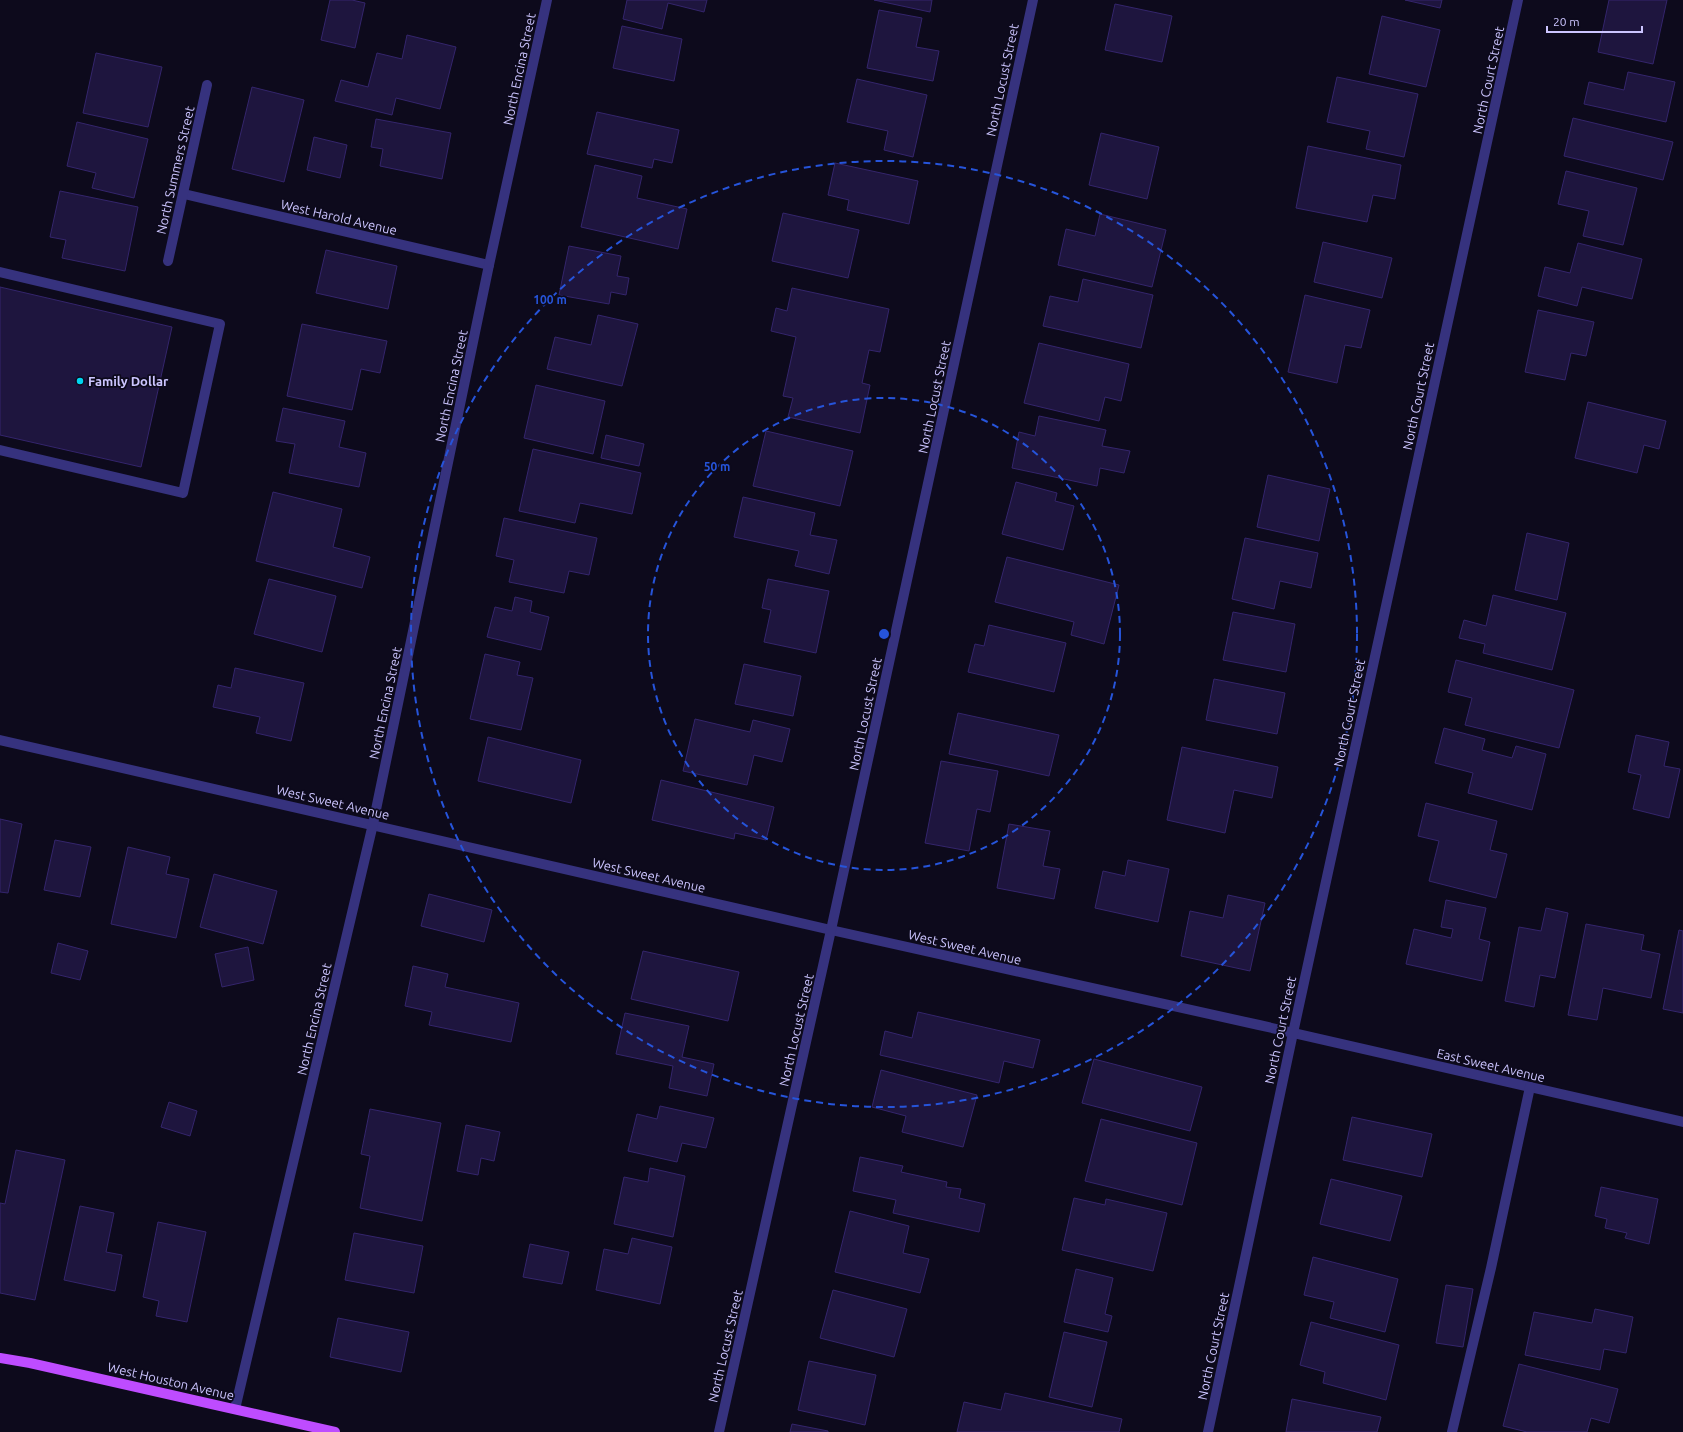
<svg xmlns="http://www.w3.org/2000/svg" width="1683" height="1432" font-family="Ubuntu,sans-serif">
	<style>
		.building { fill: #1e153e; stroke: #34256c }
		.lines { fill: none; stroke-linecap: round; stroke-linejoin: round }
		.minor { stroke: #36327e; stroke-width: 10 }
		.major { stroke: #be4cff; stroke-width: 10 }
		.ring { fill: none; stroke: #2654da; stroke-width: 2; stroke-dasharray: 7 5 }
		.poi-dot { fill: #00d5f0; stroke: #0d0a1c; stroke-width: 1.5 }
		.labels { text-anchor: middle; stroke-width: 3.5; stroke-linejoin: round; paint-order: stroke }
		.street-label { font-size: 13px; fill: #ccc5ff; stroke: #0d0a1c }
		.poi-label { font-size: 13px; font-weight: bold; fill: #ccc5ff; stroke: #0d0a1c; text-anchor: start }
		.centre { fill: #2654da; stroke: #0d0a1c; stroke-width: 2 }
		.ring-label { font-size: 12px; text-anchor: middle; font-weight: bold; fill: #2654da; stroke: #0d0a1c; stroke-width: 3.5; stroke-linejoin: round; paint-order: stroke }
	</style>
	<rect width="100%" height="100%" fill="#0d0a1c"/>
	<g class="building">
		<path d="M 330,0 L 352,0 L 365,3 L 355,48 L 321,40 Z"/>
		<path d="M 627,0 L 707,0 L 704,12 L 668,3 L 662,29 L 623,19 Z"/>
		<path d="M 874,0 L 932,0 L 930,12 Z"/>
		<path d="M 1405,0 L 1442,0 L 1440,8 Z"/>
		<path d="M 1609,0 L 1667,0 L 1653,64 L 1598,52 Z"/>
		<path d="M 1115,4 L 1172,16 L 1162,62 L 1105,50 Z"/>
		<path d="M 879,10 L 922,18 L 916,47 L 939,51 L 933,81 L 867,68 Z"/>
		<path d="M 1382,16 L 1440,30 L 1426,87 L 1369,74 Z"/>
		<path d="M 622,26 L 682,39 L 674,81 L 613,68 Z"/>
		<path d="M 407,35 L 456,47 L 440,109 L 396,98 L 392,115 L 335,101 L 341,80 L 368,87 L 377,53 L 402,59 Z"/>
		<path d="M 96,53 L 162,67 L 148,127 L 83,113 Z"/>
		<path d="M 1628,72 L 1675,82 L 1666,122 L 1584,104 L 1589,82 L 1624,90 Z"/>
		<path d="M 1337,77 L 1418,94 L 1404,157 L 1366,149 L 1370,131 L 1327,122 Z"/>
		<path d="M 857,79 L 927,95 L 913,157 L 884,150 L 888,131 L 847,122 Z"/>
		<path d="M 252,87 L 304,100 L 284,182 L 232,169 Z"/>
		<path d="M 597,112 L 679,130 L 672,163 L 654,159 L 652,168 L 587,154 Z"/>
		<path d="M 1573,118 L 1673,142 L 1663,180 L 1564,156 Z"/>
		<path d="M 376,119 L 451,133 L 442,179 L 380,166 L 383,149 L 371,147 Z"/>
		<path d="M 77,122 L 148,139 L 134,198 L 92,188 L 96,173 L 67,166 Z"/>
		<path d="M 1101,133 L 1159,147 L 1147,199 L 1089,185 Z"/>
		<path d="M 314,137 L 347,145 L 340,178 L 307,170 Z"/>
		<path d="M 1308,146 L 1401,165 L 1395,199 L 1373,195 L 1367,222 L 1296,208 Z"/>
		<path d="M 835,163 L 918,181 L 909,224 L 847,210 L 849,200 L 828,195 Z"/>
		<path d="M 595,165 L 642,176 L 637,198 L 687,209 L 678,249 L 581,227 Z"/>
		<path d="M 1566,171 L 1637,188 L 1623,245 L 1583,236 L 1589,211 L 1558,204 Z"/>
		<path d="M 60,191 L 138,207 L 125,271 L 62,258 L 66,240 L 50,237 Z"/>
		<path d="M 783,213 L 859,230 L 848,278 L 772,261 Z"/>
		<path d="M 1100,214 L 1166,230 L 1152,287 L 1058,265 L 1066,229 L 1095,236 Z"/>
		<path d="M 1323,242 L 1392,258 L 1382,298 L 1314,282 Z"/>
		<path d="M 1578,243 L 1642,259 L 1632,299 L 1582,287 L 1577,306 L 1538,296 L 1545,267 L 1570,273 Z"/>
		<path d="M 569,246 L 621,256 L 617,276 L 629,278 L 626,295 L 611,292 L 609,304 L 559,295 Z"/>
		<path d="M 326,250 L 397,266 L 388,309 L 316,293 Z"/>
		<path d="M 1083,279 L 1153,295 L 1141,348 L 1043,326 L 1050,296 L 1078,302 Z"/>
		<path d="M 0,287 L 172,327 L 141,467 L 0,435 Z"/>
		<path d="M 792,288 L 889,309 L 880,352 L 869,350 L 862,383 L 870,385 L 860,433 L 788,417 L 793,398 L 783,396 L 796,337 L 771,331 L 776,308 L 787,311 Z"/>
		<path d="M 1305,295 L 1370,310 L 1361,348 L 1345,345 L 1337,383 L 1288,372 Z"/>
		<path d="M 1538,310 L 1594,322 L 1586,356 L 1571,353 L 1565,380 L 1525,372 Z"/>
		<path d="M 598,315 L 638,324 L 622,386 L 547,369 L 555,337 L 591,345 Z"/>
		<path d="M 302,324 L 387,341 L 380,373 L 361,369 L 352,410 L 287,396 Z"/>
		<path d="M 1039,343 L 1129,364 L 1121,401 L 1105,397 L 1099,421 L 1024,403 Z"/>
		<path d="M 536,385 L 605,401 L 593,454 L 524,438 Z"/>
		<path d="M 1588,402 L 1666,421 L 1659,449 L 1644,445 L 1637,473 L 1575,458 Z"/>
		<path d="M 283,408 L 345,421 L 339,447 L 366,453 L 359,487 L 289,473 L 295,444 L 276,441 Z"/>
		<path d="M 1039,416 L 1106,430 L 1102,446 L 1130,451 L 1124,473 L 1100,468 L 1097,486 L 1012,468 L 1019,432 L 1035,436 Z"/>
		<path d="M 766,431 L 853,451 L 840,506 L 753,486 Z"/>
		<path d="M 606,435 L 644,444 L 639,466 L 601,458 Z"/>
		<path d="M 533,449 L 641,473 L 632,514 L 580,503 L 575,523 L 519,511 Z"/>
		<path d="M 1268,475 L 1330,489 L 1319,541 L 1257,527 Z"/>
		<path d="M 1016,482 L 1057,493 L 1055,501 L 1074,506 L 1063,550 L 1002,534 Z"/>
		<path d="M 273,492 L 342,509 L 333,547 L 370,557 L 362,588 L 256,561 Z"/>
		<path d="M 743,497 L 815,513 L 810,535 L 837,540 L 829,574 L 795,566 L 799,551 L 734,537 Z"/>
		<path d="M 504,518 L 597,538 L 589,575 L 569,571 L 564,593 L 509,582 L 514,560 L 496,556 Z"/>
		<path d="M 1527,533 L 1569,543 L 1557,600 L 1515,590 Z"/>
		<path d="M 1245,538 L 1318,553 L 1311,588 L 1280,581 L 1274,609 L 1232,599 Z"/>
		<path d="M 1007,557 L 1119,585 L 1104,644 L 1071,635 L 1074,622 L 995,602 Z"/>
		<path d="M 269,579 L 336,596 L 322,652 L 254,634 Z"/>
		<path d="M 768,579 L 829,591 L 816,653 L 764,642 L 771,610 L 762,608 Z"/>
		<path d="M 1493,595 L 1566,613 L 1552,670 L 1483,653 L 1485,644 L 1459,638 L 1464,620 L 1486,626 Z"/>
		<path d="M 515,597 L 532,601 L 530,612 L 549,617 L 541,650 L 487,637 L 495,607 L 512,611 Z"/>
		<path d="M 1233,612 L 1295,624 L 1286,672 L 1223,660 Z"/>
		<path d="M 989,625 L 1066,643 L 1054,692 L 968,672 L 975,644 L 984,646 Z"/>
		<path d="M 485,654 L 520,662 L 517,675 L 533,678 L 521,730 L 470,719 Z"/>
		<path d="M 1456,660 L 1574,690 L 1559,748 L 1465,725 L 1472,698 L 1448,692 Z"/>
		<path d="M 744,664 L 801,676 L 793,716 L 735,704 Z"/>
		<path d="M 235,668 L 304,683 L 291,741 L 256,733 L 260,717 L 213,707 L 218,685 L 231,688 Z"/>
		<path d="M 1214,679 L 1285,693 L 1277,734 L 1206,720 Z"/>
		<path d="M 958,713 L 1059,735 L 1049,776 L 949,754 Z"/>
		<path d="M 695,719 L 750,732 L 753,720 L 790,729 L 782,762 L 754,755 L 747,785 L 683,771 Z"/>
		<path d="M 1444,728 L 1485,739 L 1482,750 L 1512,758 L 1516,746 L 1546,754 L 1532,810 L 1468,793 L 1473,773 L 1435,763 Z"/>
		<path d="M 1636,735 L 1669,742 L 1664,766 L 1680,769 L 1669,818 L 1633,809 L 1641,775 L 1628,772 Z"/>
		<path d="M 488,737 L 581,760 L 571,803 L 478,781 Z"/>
		<path d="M 1182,747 L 1278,767 L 1272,798 L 1234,790 L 1225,833 L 1167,820 Z"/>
		<path d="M 941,761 L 998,771 L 990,812 L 977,809 L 969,851 L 925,843 Z"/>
		<path d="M 661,780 L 774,807 L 766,840 L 735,833 L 734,839 L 652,820 Z"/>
		<path d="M 1426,803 L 1497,821 L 1490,850 L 1507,854 L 1496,898 L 1429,881 L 1439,841 L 1418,836 Z"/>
		<path d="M 0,819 L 22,824 L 8,893 L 0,892 Z"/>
		<path d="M 1009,824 L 1050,831 L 1043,866 L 1060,869 L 1054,899 L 997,888 Z"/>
		<path d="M 55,840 L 91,847 L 80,897 L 44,890 Z"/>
		<path d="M 128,847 L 170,857 L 166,874 L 189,879 L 176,938 L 111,924 Z"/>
		<path d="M 1128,860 L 1169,869 L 1158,922 L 1095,908 L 1103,871 L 1125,876 Z"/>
		<path d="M 214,874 L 277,891 L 263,944 L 200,927 Z"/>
		<path d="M 429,894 L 492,910 L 484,942 L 421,926 Z"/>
		<path d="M 1228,895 L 1265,903 L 1250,971 L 1181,956 L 1190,911 L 1223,918 Z"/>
		<path d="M 1446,900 L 1486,908 L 1479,939 L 1490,942 L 1482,981 L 1406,964 L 1414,929 L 1451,938 L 1453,929 L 1441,927 Z"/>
		<path d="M 1546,908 L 1568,913 L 1555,978 L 1540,975 L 1534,1007 L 1505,1001 L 1519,927 L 1541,931 Z"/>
		<path d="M 1586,924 L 1644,935 L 1641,950 L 1660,954 L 1651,998 L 1603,988 L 1597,1020 L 1568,1015 Z"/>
		<path d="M 1679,930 L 1683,931 L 1683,1013 L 1663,1009 Z"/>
		<path d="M 58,943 L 88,951 L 80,980 L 51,973 Z"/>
		<path d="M 248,947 L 254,980 L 222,987 L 215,954 Z"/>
		<path d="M 643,951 L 739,972 L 728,1021 L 631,999 Z"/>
		<path d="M 413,966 L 448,974 L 445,987 L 519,1003 L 511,1042 L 429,1025 L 432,1012 L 405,1006 Z"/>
		<path d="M 918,1012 L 1040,1040 L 1033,1068 L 1004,1061 L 999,1083 L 880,1055 L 885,1031 L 912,1038 Z"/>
		<path d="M 625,1013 L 689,1026 L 682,1057 L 714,1064 L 707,1096 L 669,1088 L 673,1066 L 616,1054 Z"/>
		<path d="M 1094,1059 L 1202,1087 L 1190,1131 L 1082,1103 Z"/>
		<path d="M 881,1070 L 977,1095 L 963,1147 L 902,1132 L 906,1116 L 872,1107 Z"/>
		<path d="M 169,1102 L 197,1111 L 190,1136 L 161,1127 Z"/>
		<path d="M 660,1106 L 714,1118 L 706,1148 L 682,1143 L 677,1162 L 628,1151 L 637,1114 L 657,1119 Z"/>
		<path d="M 370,1109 L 441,1123 L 422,1221 L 360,1208 L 370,1156 L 361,1154 Z"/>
		<path d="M 1352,1117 L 1432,1134 L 1422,1177 L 1343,1160 Z"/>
		<path d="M 1101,1119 L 1197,1143 L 1182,1205 L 1085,1181 Z"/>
		<path d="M 466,1125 L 500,1132 L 494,1161 L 481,1158 L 478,1175 L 457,1171 Z"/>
		<path d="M 16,1150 L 65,1160 L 35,1300 L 0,1293 L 0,1203 L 5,1204 Z"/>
		<path d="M 860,1157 L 903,1166 L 901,1172 L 947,1182 L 946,1187 L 961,1189 L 959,1198 L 985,1204 L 979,1232 L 893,1213 L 896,1200 L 853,1191 Z"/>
		<path d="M 650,1168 L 685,1176 L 673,1237 L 614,1224 L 624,1177 L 648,1182 Z"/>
		<path d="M 1331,1179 L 1402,1196 L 1390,1241 L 1320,1224 Z"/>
		<path d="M 1601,1187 L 1658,1199 L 1649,1244 L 1625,1238 L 1627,1233 L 1605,1228 L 1607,1219 L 1595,1216 Z"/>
		<path d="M 1074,1198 L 1105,1205 L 1106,1199 L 1167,1213 L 1153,1271 L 1062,1250 Z"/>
		<path d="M 80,1206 L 114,1213 L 106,1252 L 122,1255 L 115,1291 L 64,1280 Z"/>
		<path d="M 850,1211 L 909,1226 L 903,1253 L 929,1259 L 920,1293 L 835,1272 Z"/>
		<path d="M 158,1222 L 206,1232 L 187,1322 L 156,1316 L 159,1301 L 143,1297 Z"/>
		<path d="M 354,1233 L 423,1246 L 414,1293 L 345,1280 Z"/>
		<path d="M 632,1238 L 672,1247 L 660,1304 L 596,1290 L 604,1249 L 628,1254 Z"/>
		<path d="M 530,1244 L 569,1252 L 562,1284 L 523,1277 Z"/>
		<path d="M 1313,1257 L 1398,1279 L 1385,1332 L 1330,1318 L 1334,1302 L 1304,1295 Z"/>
		<path d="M 1076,1269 L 1113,1278 L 1105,1314 L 1112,1316 L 1108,1332 L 1064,1322 Z"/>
		<path d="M 1446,1285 L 1473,1289 L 1463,1347 L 1436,1343 Z"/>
		<path d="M 833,1290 L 907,1309 L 894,1357 L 820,1338 Z"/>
		<path d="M 1595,1309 L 1633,1317 L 1626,1353 L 1604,1349 L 1600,1370 L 1525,1355 L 1534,1312 L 1592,1323 Z"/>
		<path d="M 338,1318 L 409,1332 L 401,1372 L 330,1357 Z"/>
		<path d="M 1311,1322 L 1399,1345 L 1386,1400 L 1323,1383 L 1325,1372 L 1300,1365 Z"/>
		<path d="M 1064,1332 L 1107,1342 L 1092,1407 L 1049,1397 Z"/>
		<path d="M 809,1361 L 876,1375 L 865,1425 L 798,1410 Z"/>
		<path d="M 1519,1364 L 1618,1389 L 1609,1423 L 1591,1418 L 1587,1432 L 1527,1432 L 1503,1426 Z"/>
		<path d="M 1005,1393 L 1122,1419 L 1119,1432 L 957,1432 L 964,1402 L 1001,1410 Z"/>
		<path d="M 1292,1399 L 1381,1417 L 1377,1432 L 1286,1432 Z"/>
		<path d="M 792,1424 L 828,1431 L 828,1432 L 790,1432 Z"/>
	</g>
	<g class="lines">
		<g class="minor">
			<path d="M 184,194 L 489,265"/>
			<path d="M 168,261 L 207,85"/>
			<path d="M 0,272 L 220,324 L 183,493 L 0,450"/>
			<path d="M 0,740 L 831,930 L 1259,1025 L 1683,1122"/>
			<path d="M 235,1409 L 373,824 L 489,265 L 547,0"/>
			<path d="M 719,1432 L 831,930 L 1033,0"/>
			<path d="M 1208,1432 L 1293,1033 L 1518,0"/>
			<path d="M 1452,1432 L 1491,1268 L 1530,1087"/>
		</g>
		<path class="major" d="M 0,1358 L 30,1363 L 335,1432"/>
	</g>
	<g class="ring">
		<circle cx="884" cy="634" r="236"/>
		<circle cx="884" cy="634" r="473"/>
	</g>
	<circle class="poi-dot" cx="80" cy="381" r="4"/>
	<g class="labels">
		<g class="street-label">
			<text transform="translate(519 69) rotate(-78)" y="5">North Encina Street</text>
			<text transform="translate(1002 80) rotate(-78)" y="5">North Locust Street</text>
			<text transform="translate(1488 80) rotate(-78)" y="5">North Court Street</text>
			<text transform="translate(175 170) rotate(-77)" y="5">North Summers Street</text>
			<text transform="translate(339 217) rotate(13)" y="5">West Harold Avenue</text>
			<text transform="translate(451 386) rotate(-78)" y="5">North Encina Street</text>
			<text transform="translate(1418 396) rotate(-78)" y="5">North Court Street</text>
			<text transform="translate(934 397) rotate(-78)" y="5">North Locust Street</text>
			<text transform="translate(385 703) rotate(-78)" y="5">North Encina Street</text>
			<text transform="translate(1349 713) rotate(-78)" y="5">North Court Street</text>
			<text transform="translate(865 714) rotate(-78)" y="5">North Locust Street</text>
			<text transform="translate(333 802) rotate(13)" y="5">West Sweet Avenue</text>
			<text transform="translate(649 875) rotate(13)" y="5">West Sweet Avenue</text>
			<text transform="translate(965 947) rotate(13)" y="5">West Sweet Avenue</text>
			<text transform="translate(314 1019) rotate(-77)" y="5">North Encina Street</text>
			<text transform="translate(796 1030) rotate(-77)" y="5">North Locust Street</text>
			<text transform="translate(1280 1030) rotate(-78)" y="5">North Court Street</text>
			<text transform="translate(1491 1065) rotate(13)" y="5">East Sweet Avenue</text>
			<text transform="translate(725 1346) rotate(-77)" y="5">North Locust Street</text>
			<text transform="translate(1213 1346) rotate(-78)" y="5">North Court Street</text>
			<text transform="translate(171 1381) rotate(13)" y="5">West Houston Avenue</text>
		</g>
		<g class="poi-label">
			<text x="88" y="386">Family Dollar</text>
		</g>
	</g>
	<circle cx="884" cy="634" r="6" class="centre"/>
	<g class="ring-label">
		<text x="550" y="304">100 m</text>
		<text x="717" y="471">50 m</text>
	</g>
	<path d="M1547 26v6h95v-6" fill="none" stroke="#ccc5ff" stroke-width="2"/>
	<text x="1553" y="26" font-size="12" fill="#ccc5ff" stroke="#0d0a1c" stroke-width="3" paint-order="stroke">20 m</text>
</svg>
